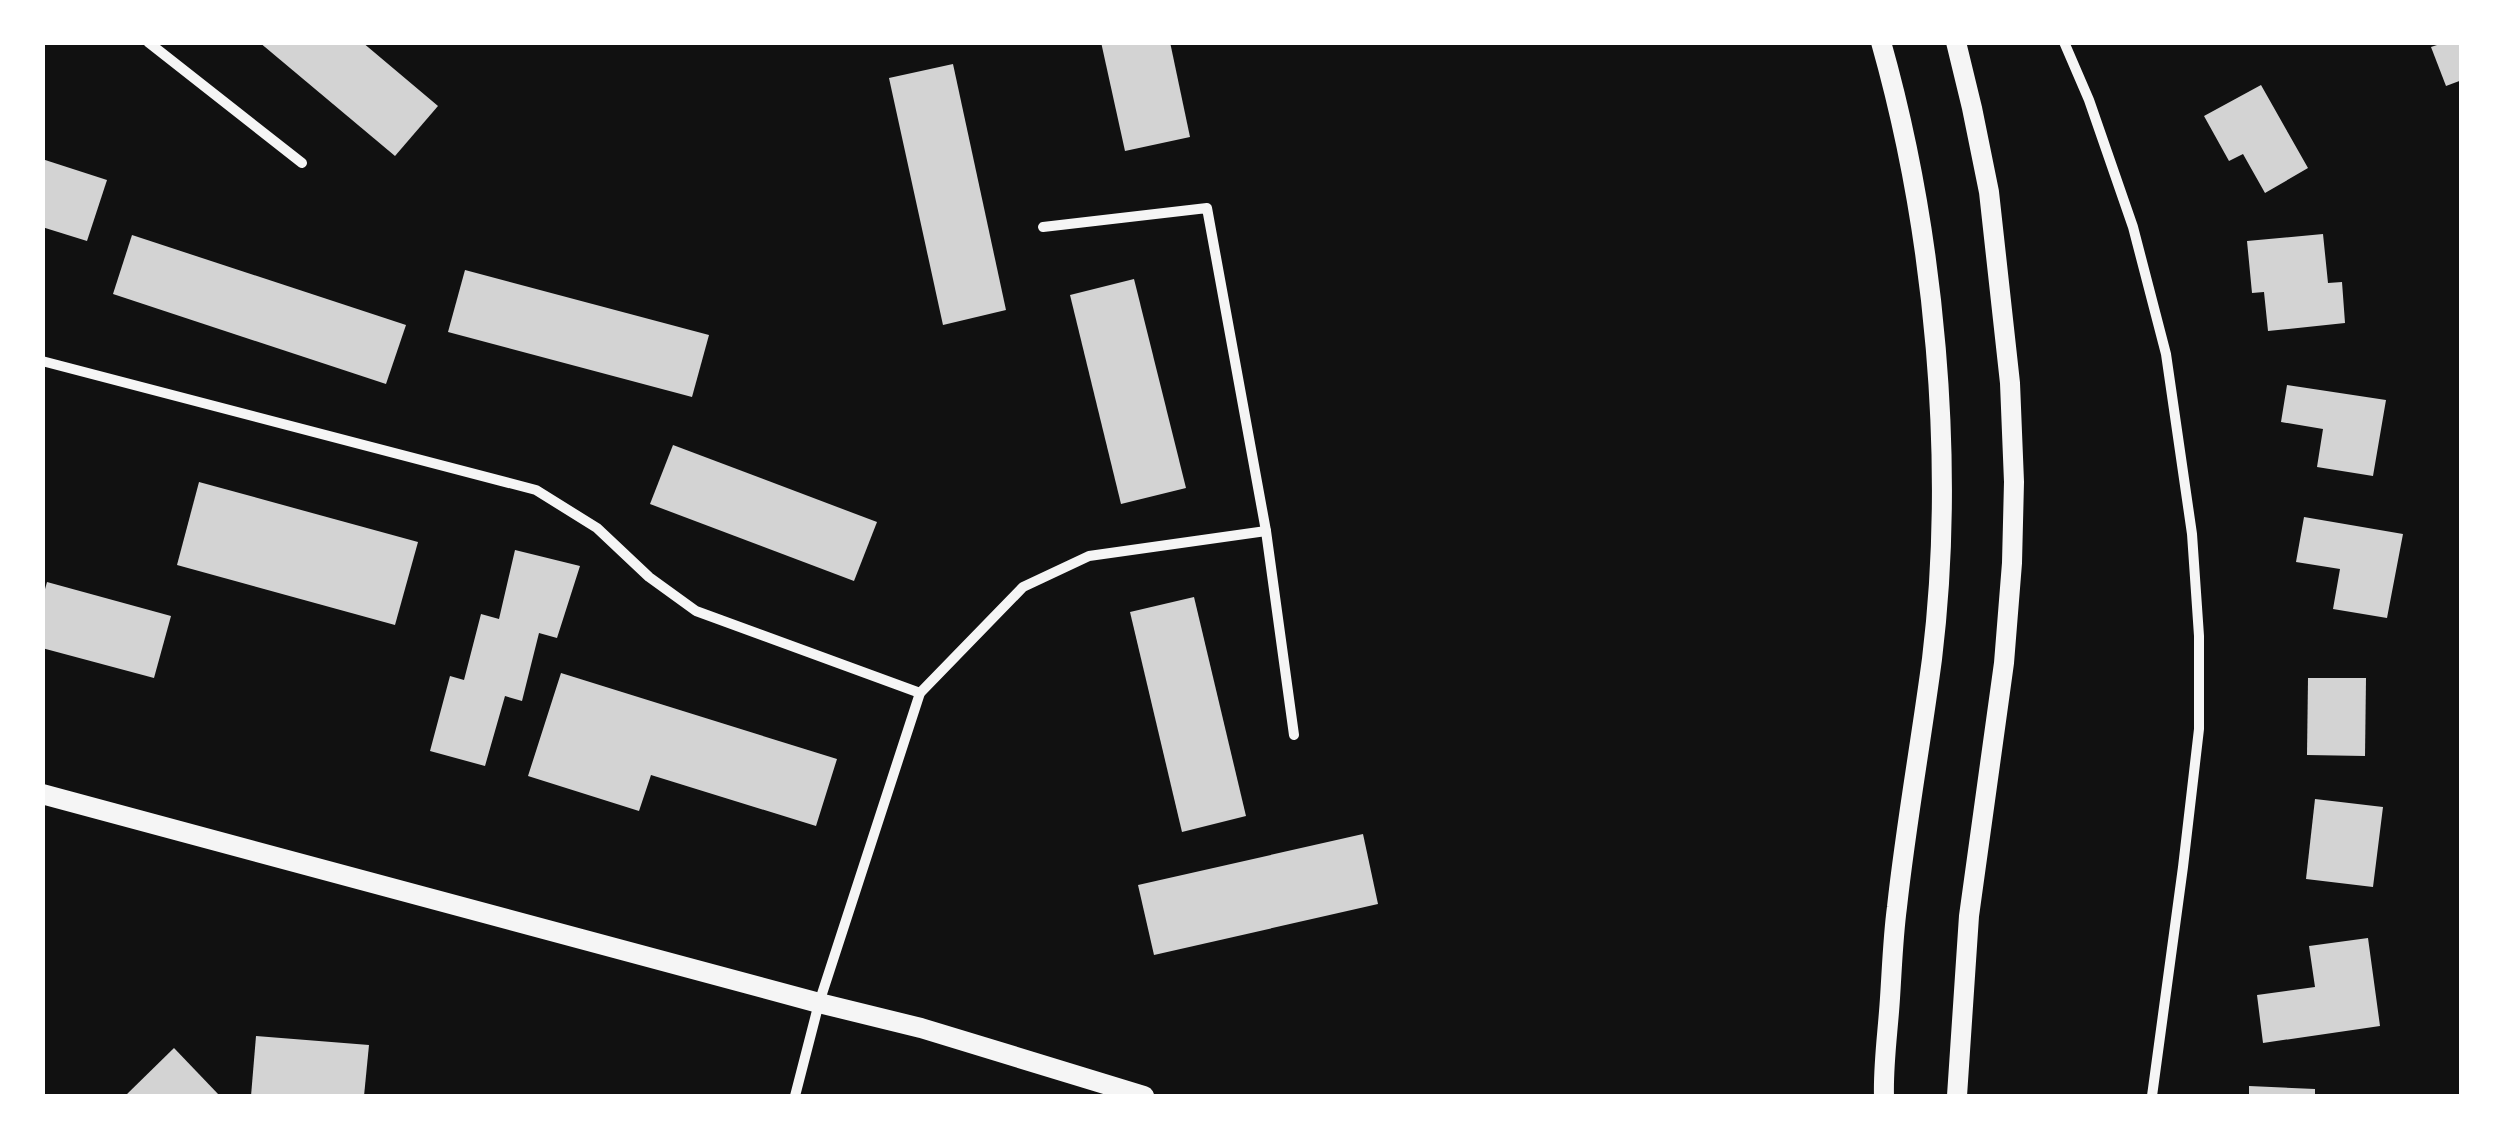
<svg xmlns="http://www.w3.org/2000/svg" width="2504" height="1139" font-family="Karla,sans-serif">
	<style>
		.building { fill: #d3d3d3 }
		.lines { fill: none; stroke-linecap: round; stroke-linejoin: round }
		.minor { stroke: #f5f5f5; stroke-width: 10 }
		.secondary { stroke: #f5f5f5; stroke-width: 20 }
	</style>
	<rect width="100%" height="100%" fill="#111"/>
	<g class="building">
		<path d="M 259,42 L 362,42 L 438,106 L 395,156 Z"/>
		<path d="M 1101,42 L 1170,42 L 1190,137 L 1125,151 Z"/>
		<path d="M 2446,42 L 2462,42 L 2462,80 L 2446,86 L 2431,47 Z"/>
		<path d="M 953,64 L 1006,310 L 943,325 L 889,78 Z"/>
		<path d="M 2261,85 L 2308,168 L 2265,193 L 2243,154 L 2229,161 L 2204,116 Z"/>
		<path d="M 42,159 L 107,180 L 87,241 L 42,227 Z"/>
		<path d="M 2323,234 L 2328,283 L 2342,282 L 2345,323 L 2268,331 L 2264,292 L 2252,293 L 2247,241 Z"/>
		<path d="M 132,235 L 406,325 L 386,384 L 113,294 Z"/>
		<path d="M 465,270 L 709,335 L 692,397 L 448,332 Z"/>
		<path d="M 1134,279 L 1186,488 L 1121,504 L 1070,295 Z"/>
		<path d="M 2287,385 L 2386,400 L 2373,476 L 2317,467 L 2323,429 L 2281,422 Z"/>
		<path d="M 673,445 L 877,522 L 854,581 L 650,504 Z"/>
		<path d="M 199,482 L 418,542 L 395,625 L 177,565 Z"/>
		<path d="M 2304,517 L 2403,534 L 2387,618 L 2333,609 L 2340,569 L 2296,562 Z"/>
		<path d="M 515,550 L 580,566 L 557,638 L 539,633 L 522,701 L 505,696 L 485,766 L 430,751 L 450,676 L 464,680 L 481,614 L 499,619 Z"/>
		<path d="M 47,582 L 171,616 L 154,678 L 42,648 L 42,600 Z"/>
		<path d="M 1194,597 L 1246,816 L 1182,832 L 1130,612 Z"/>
		<path d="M 561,673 L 837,759 L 816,826 L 651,775 L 639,811 L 528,776 Z"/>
		<path d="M 2308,678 L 2366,678 L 2365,756 L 2307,755 Z"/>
		<path d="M 2315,799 L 2383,807 L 2373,887 L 2306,879 Z"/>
		<path d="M 1363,834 L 1378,904 L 1154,955 L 1138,885 Z"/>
		<path d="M 2368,938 L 2380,1026 L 2263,1043 L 2257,995 L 2315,987 L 2309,946 Z"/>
		<path d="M 256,1036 L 369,1045 L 364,1096 L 251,1096 Z"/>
		<path d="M 174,1048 L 219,1095 L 217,1096 L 125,1096 Z"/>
		<path d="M 2249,1086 L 2315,1089 L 2315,1096 L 2249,1096 Z"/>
	</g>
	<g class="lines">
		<g class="minor">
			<path d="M 148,42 L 302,163"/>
			<path d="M 2064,42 L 2089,100 L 2133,227 L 2166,354 L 2192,534 L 2199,636 L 2199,729 L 2183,867 L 2152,1096"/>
			<path d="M 1043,227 L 1207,208 L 1266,531 L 1294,735"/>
			<path d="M 42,361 L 536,490 L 597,528 L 649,577 L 696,611 L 920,693"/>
			<path d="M 795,1096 L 819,1003 L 920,693 L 1023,587 L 1089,556 L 1266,531"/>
		</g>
		<g class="secondary">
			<path d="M 1881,42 C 1935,233 1956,462 1932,659 C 1921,742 1906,824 1897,907 C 1893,937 1892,968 1890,998 C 1888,1031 1883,1064 1884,1096"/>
			<path d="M 1956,42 L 1972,108 L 1989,192 L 2010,383 L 2014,482 L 2012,563 L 2004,663 L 1969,916 L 1957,1096"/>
			<path d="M 42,794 L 819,1003 L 921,1028 L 1144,1096"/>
		</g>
	</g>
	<rect width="2504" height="1139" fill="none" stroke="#ffffff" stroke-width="90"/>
</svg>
